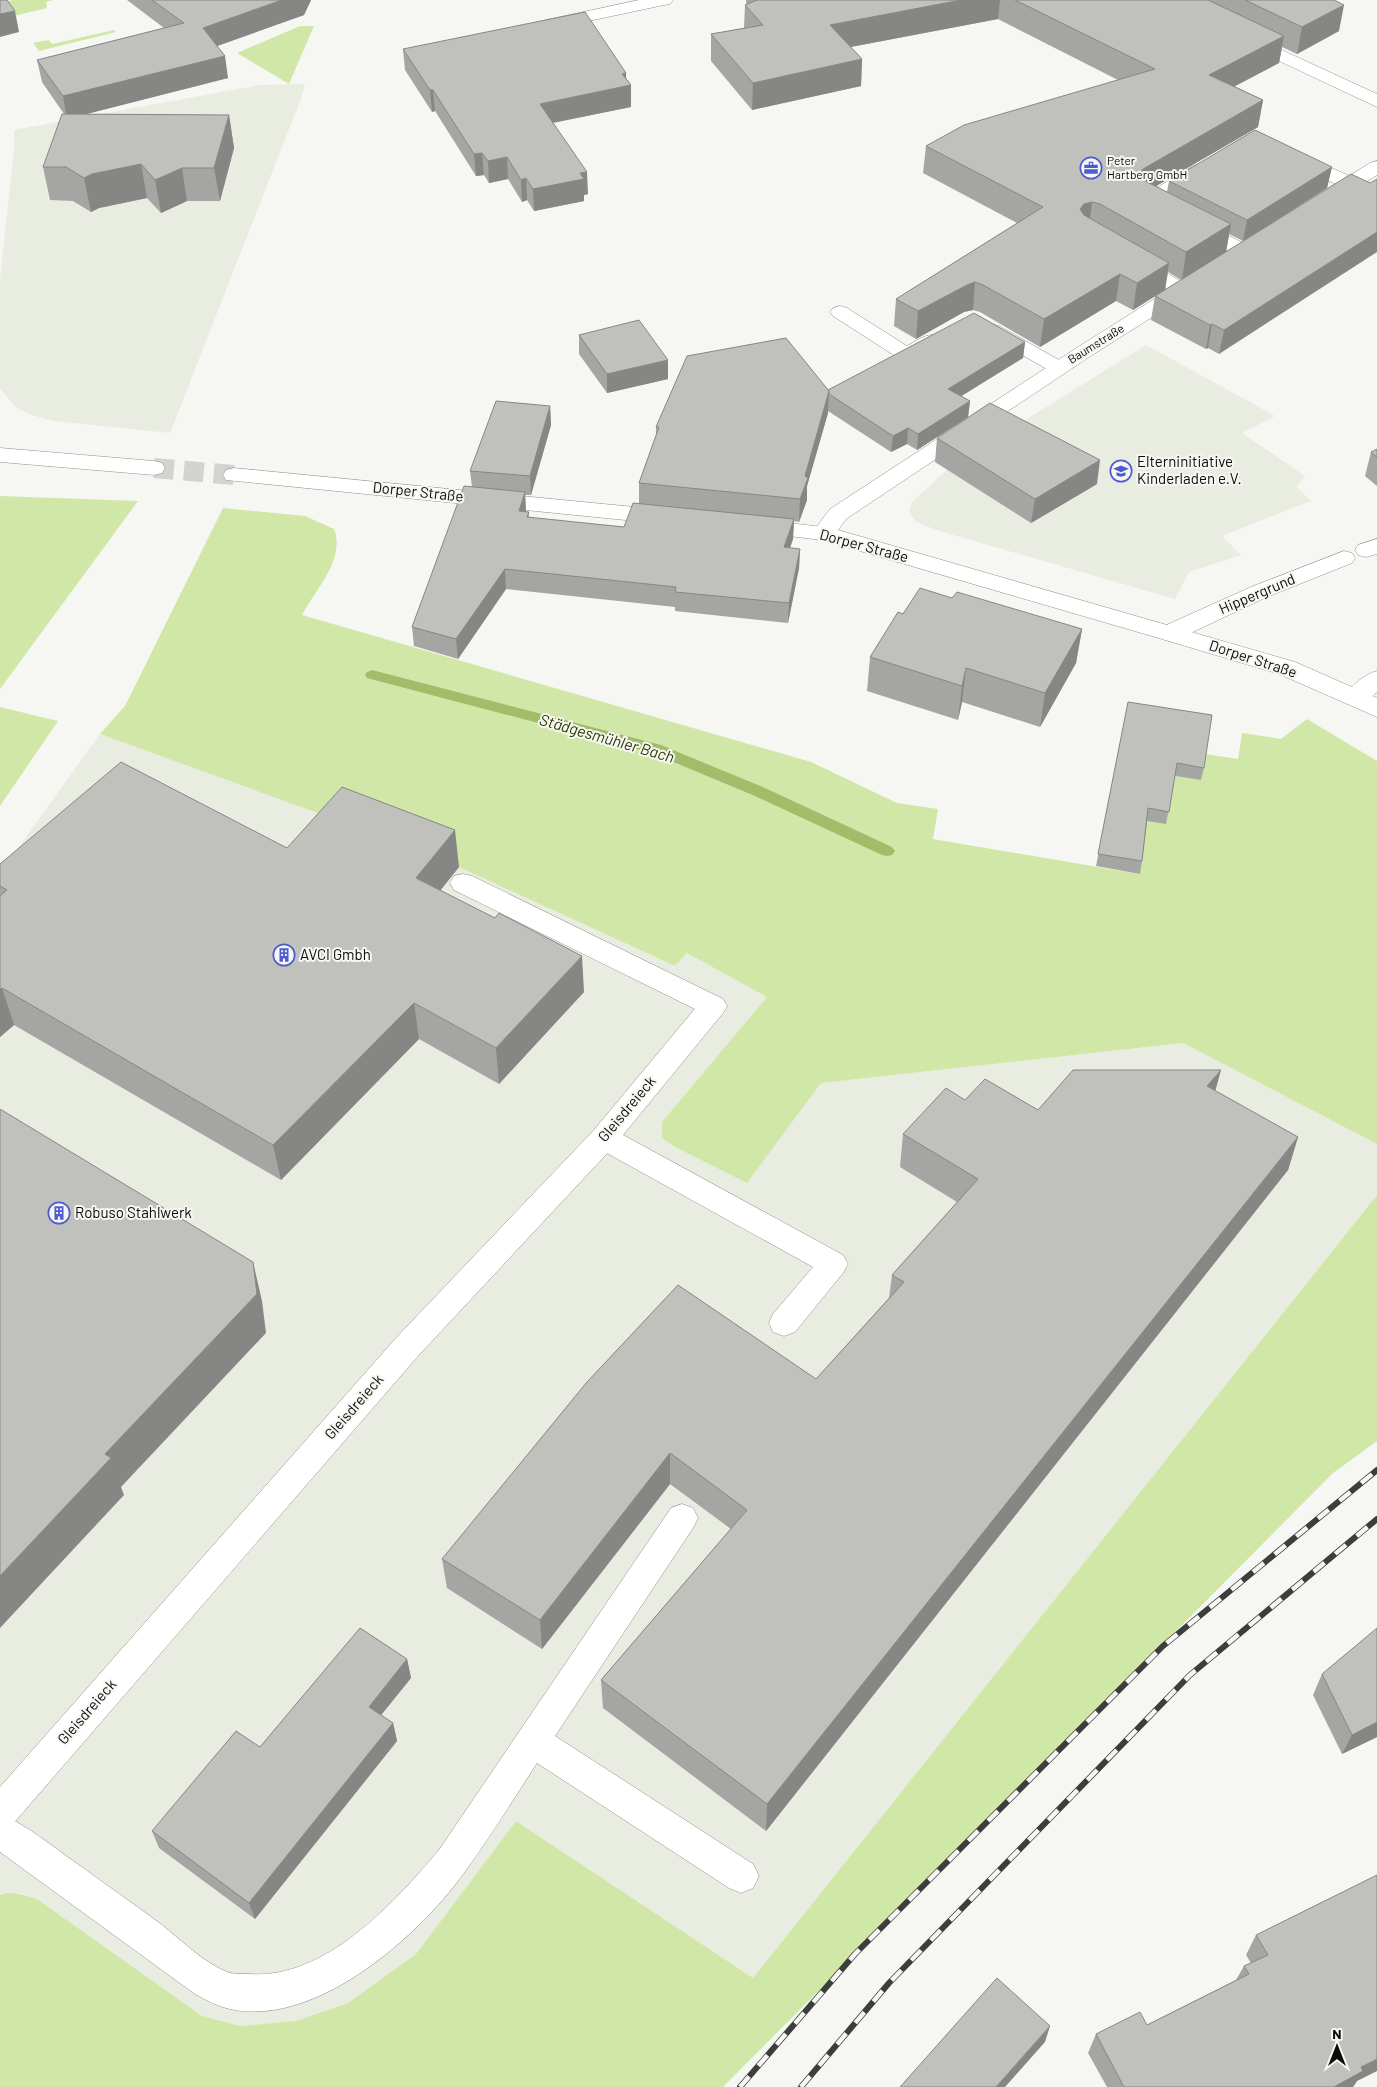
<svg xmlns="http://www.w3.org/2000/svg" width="1377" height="2087" font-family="Barlow,sans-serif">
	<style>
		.built { fill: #e8ece1 }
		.green { fill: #d1e7a7 }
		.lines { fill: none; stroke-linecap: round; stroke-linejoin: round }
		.stream { fill: #a2bc6a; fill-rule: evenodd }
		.tertiary-tunnel { stroke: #d3d4d0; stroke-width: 20; stroke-dasharray: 20 10; stroke-linecap: butt }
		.service-casing { stroke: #8f918d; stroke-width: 1 }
		.minor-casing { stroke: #8f918d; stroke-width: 1 }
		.tertiary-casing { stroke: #8f918d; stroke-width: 1 }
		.service { fill: #fff; fill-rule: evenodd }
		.minor { fill: #fff; fill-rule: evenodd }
		.tertiary { fill: #fff; fill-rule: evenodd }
		.rail-casing { stroke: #3d3e3c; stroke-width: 6 }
		.rail { stroke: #f6f7f3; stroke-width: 4.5; stroke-dasharray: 14; stroke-linecap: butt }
		.wall { fill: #a5a6a3; fill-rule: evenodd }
		.shaded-wall { fill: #868784 }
		.building { fill: #c0c1bd; stroke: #868784 }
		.labels { text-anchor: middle; stroke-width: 4; stroke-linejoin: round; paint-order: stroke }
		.far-poi-label { font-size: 12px; fill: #0b0b0a; stroke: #f6f7f3; text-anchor: start }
		.far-street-label { font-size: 12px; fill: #0b0b0a; stroke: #f6f7f3 }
		.poi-label { font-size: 15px; fill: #0b0b0a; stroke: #f6f7f3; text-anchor: start }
		.street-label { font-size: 15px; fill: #0b0b0a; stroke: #f6f7f3 }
		.water-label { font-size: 16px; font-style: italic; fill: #2e3d00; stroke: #f6f7f3 }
	</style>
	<rect width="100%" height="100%" fill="#f6f7f3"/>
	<g class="built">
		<path d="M 305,84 L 302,96 L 170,433 L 54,421 L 31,415 L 16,407 L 0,389 L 0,280 L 14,149 L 14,130 L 260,85 Z"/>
		<path d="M 1146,345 L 1275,416 L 1242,433 L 1305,476 L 1297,487 L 1311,501 L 1222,536 L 1241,555 L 1189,572 L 1175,599 L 936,530 L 917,522 L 909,513 L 912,502 L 951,466 Z"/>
		<path d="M 100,734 L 348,824 L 459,867 L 675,966 L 687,953 L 768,997 L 662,1122 L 747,1183 L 821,1083 L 1183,1043 L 1377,1144 L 1377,1195 L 753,1978 L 516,1821 L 416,1954 L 348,2003 L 296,2021 L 240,2026 L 202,2016 L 37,1899 L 20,1893 L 0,1895 L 0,873 Z"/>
	</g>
	<g class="green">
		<path d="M 12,0 L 53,0 L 46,2 L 47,8 L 9,17 L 0,3 Z"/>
		<path d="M 300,26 L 314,26 L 289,84 L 237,53 Z"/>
		<path d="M 114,30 L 116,32 L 39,51 L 33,43 L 49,40 L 52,44 Z"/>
		<path d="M 0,496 L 138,501 L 0,689 Z"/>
		<path d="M 223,508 L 305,516 L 334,529 C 346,559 315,590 302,615 L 811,762 L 897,803 L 938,809 L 933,839 L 1139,874 L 1147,821 L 1175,776 L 1201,780 L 1205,754 L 1238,759 L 1242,733 L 1281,739 L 1307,719 L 1377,761 L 1377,1144 L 1183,1043 L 821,1083 L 747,1183 L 675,1147 L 662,1138 L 662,1122 L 767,997 L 687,953 L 675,966 L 459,867 L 348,824 L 100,734 L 125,706 Z"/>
		<path d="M 0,707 L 58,721 L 0,806 Z"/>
		<path d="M 1377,1195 L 1377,1441 L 1333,1473 L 723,2087 L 0,2087 L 0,1895 C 12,1890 25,1895 37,1899 L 202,2016 L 240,2026 L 296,2021 L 348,2003 L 416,1954 L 516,1821 L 753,1978 Z"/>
	</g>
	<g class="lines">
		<path class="stream" d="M 372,670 L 661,745 L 765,788 L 892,847 L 895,851 L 892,855 L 887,856 L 882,855 L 755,796 L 652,753 L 367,678 L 365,675 L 367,672 Z"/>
		<path class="tertiary-tunnel" d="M 154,468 L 234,475"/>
		<g class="service-casing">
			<g id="service">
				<path d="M 1297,152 L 1358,180 L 1361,184 L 1358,188 L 1351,190 L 1344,188 L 1290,162 L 1287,158 L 1290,154 Z"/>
				<path d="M 1200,164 L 1207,166 L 1210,170 L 1207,174 L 1161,202 L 1251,247 L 1254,251 L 1251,255 L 1244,257 L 1237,255 L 1140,206 L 1137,202 L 1140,198 L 1193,166 Z"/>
				<path d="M 1133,256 L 1140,258 L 1189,286 L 1192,290 L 1189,294 L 1182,296 L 1175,294 L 1126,266 L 1123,262 L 1126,258 Z"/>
				<path d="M 840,306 L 847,308 L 907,346 C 918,340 927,332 940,336 L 943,340 C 935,352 913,363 900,359 L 833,316 L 830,312 L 833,308 Z"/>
				<path d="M 992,324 L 999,326 L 1066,364 L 1070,368 L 1066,372 L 1059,374 L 1052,372 L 985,334 L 982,330 L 985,326 Z"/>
				<path d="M 463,874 L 472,876 L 723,999 L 727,1006 L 723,1013 L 713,1016 L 703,1013 L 454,890 L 450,883 L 454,876 Z"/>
				<path d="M 604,1127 L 614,1130 L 843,1255 L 848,1264 L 843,1273 L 795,1332 L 784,1336 L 773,1332 L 769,1323 L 773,1314 L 813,1267 L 594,1146 L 590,1138 L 594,1130 Z"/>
				<path d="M 682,1504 L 693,1508 L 698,1518 L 693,1528 L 555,1736 L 753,1864 L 759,1876 L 753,1888 L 741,1893 L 729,1888 L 537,1763 C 513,1800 490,1837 464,1873 C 418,1937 315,2028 230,2009 C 217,2006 206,2000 195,1994 L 0,1852 L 0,1814 C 27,1825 52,1846 76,1863 C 105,1884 134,1904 162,1925 C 182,1941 203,1962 227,1972 C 233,1974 242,1974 249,1974 C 325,1980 394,1903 439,1850 L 671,1508 Z"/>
			</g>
		</g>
		<g class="minor-casing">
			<g id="minor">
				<path d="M 639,0 L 673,0 L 670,4 L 664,5 L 551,29 L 545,28 L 542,24 L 545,20 L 551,19 Z"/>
				<path d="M 1247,34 L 1377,94 L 1377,107 L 1241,43 L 1238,39 L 1241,35 Z"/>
				<path d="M 1377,161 L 1377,175 L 1334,202 L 1327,204 L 1320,202 L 1317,198 L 1320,194 L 1370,163 Z"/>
				<path d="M 1185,282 L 1192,284 L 1195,288 L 1192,292 L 1089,357 L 846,519 C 837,531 832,542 815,538 L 812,533 L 830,509 L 1075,349 L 1178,284 Z"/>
				<path d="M 1377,539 L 1377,554 L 1366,557 L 1358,555 L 1355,550 L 1358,545 Z"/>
				<path d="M 1344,551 L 1352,553 L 1355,558 L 1352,563 L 1267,597 L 1178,639 L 1170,641 L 1162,639 L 1158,633 L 1162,627 L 1251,587 Z"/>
				<path d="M 1377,671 L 1377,692 C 1367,701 1361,707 1347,703 L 1344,697 C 1351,686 1364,674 1377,671 Z"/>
				<path d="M 713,996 L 723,999 L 727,1006 L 723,1013 L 614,1146 L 418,1356 L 12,1825 L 0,1830 L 0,1787 L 396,1338 L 594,1130 L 703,999 Z"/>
			</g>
		</g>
		<g class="tertiary-casing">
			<g id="tertiary">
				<path d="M 0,448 L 154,461 L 162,463 L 165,468 L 162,473 L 154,475 L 0,462 Z"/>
				<path d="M 234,468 L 665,510 L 673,512 L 676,517 L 673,522 L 665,524 L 226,480 L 223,475 L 226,470 Z"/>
				<path d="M 755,519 L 831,528 L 1295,662 L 1377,698 L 1377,717 L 1279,674 L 1162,639 L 822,540 L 747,531 L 744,526 L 747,521 Z"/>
			</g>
		</g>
		<use href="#service" class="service"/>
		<use href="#minor" class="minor"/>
		<use href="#tertiary" class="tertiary"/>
		<g class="rail-casing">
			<g id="rail">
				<path d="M 740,2087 L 855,1954 L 1163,1646 L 1377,1470"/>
				<path d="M 801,2087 L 889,1983 L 1190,1675 L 1377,1519"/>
			</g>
		</g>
		<use href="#rail" class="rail"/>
	</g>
	<g class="wall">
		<path d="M 127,0 L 311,0 L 304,15 L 217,46 L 228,78 L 86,114 L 229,115 L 234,148 L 220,201 L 187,201 L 161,213 L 147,198 L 99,208 L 91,212 L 73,201 L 50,200 L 43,167 L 64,114 L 42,82 L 37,60 L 164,28 Z"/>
		<path d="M 746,0 L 1334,0 L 1339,31 L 1297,54 L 1282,47 L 1279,63 L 1234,86 L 1263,100 L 1258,127 L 1156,186 L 1167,192 L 1169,181 L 1332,167 L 1327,188 L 1243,241 L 1229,234 L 1226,252 L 1351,174 L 1219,354 L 1208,348 L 1206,349 L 1151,320 L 1155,296 L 1133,310 L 1116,301 L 1040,347 L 980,312 L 973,310 L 964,312 L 916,339 L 894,326 L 896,299 L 1017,223 L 923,173 L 926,146 L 1118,80 L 998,19 L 851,47 L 862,59 L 861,86 L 752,110 L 711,61 L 711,34 L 744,28 L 745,5 L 747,4 L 746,3 ZM 1168,272 L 1181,280 L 1165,290 Z"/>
		<path d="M 403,49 L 626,73 L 626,78 L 631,85 L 631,107 L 553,123 L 588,194 L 584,195 L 584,201 L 534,211 L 527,200 L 522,202 L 508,179 L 489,183 L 484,175 L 476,176 L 435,111 L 432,112 L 405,70 Z"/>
		<path d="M 579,335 L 668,379 L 607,393 L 579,354 Z"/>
		<path d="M 1025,342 L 1023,358 L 961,396 L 970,401 L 968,417 L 917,450 L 907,444 L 891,452 L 828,411 L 828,413 L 807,486 L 807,500 L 799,522 L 794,521 L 793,539 L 790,548 L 800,549 L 799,568 L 788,623 L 675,611 L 675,607 L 506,589 L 458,659 L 414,646 L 412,627 L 472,487 L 470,471 L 550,406 L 551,425 L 531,495 L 525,495 L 526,512 L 529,512 L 529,518 L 624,527 L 639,504 L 639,483 L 656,435 L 656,427 L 828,390 Z"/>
		<path d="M 937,438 L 1097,484 L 1031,523 L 935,462 Z"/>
		<path d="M 1377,449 L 1377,486 L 1365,476 L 1371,452 Z"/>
		<path d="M 952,598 L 1082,629 L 1076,663 L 1040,727 L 962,702 L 958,720 L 867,691 L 870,657 L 903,614 Z"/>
		<path d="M 1128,702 L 1204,768 L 1201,780 L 1175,776 L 1166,824 L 1147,821 L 1142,861 L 1140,874 L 1096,866 Z"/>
		<path d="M 287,848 L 459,867 L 440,890 L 584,992 L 499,1084 L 419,1039 L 281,1180 L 14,1025 L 0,1037 L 0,864 Z"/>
		<path d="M 1215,1091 L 1298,1137 L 1288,1170 L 766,1831 L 603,1708 L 601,1680 L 731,1529 L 670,1484 L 542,1649 L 447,1588 L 442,1559 L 816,1379 L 889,1298 L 892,1275 L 957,1202 L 900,1167 L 903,1134 L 965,1100 L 1038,1110 Z"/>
		<path d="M 407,1659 L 411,1678 L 381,1715 L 393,1723 L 397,1741 L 255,1919 L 159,1848 L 152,1831 L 260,1747 Z"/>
		<path d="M 1322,1674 L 1377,1737 L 1342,1754 L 1313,1695 Z"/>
		<path d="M 1256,1935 L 1357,2081 L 1353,2087 L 1107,2087 L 1088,2053 L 1096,2034 L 1147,2025 L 1236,1980 L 1244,1966 L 1251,1963 L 1246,1955 Z"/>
	</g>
	<g class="shaded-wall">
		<path d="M 282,0 L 311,0 L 304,15 L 206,50 L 203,28 Z"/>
		<path d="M 961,0 L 1000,0 L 998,19 L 829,51 L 830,25 Z"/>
		<path d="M 1344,5 L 1339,31 L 1297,54 L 1302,27 Z"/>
		<path d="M 15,11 L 19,32 L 0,37 L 0,14 Z"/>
		<path d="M 1284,36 L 1279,63 L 1205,102 L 1209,75 Z"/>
		<path d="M 225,56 L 228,78 L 67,119 L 63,96 Z"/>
		<path d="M 862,59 L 861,86 L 752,110 L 753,83 Z"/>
		<path d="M 626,73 L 626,86 L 631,85 L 631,107 L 541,125 L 540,104 Z"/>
		<path d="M 430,90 L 433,90 L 435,111 L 432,112 Z"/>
		<path d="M 1263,100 L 1258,127 L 1139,196 L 1139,175 L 1143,169 Z"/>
		<path d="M 229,115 L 234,148 L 220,201 L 214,168 Z"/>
		<path d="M 482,153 L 484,175 L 476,176 L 474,154 Z"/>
		<path d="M 507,157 L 508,179 L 489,183 L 488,161 Z"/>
		<path d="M 141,164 L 147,198 L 99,208 L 91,212 L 84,178 L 92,174 Z"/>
		<path d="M 1332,167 L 1327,188 L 1243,241 L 1247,220 Z"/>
		<path d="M 182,168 L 187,201 L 161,213 L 155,180 Z"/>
		<path d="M 587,172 L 588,194 L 584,195 L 584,201 L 534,211 L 533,189 L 580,173 Z"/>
		<path d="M 526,178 L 527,200 L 522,202 L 521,180 Z"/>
		<path d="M 1092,202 L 1089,229 L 1080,209 L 1084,204 Z"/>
		<path d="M 1231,224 L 1226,252 L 1182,280 L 1186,252 Z"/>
		<path d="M 1377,232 L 1377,252 L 1219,354 L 1224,330 Z"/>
		<path d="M 1169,263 L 1165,290 L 1133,310 L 1137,283 Z"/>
		<path d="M 1120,274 L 1116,301 L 1040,347 L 1044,319 Z"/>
		<path d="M 975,282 L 973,310 L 964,312 L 916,339 L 918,311 L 967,285 Z"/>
		<path d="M 1212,324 L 1208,348 L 1206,349 L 1210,325 Z"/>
		<path d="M 1025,342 L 1023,358 L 947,405 L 948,389 Z"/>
		<path d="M 668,360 L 668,379 L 607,393 L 607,374 Z"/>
		<path d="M 829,391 L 828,413 L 807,486 L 807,500 L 799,522 L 800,499 L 805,476 Z"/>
		<path d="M 970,401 L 968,417 L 917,450 L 918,434 Z"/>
		<path d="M 550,406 L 551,425 L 531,495 L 530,476 Z"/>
		<path d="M 908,428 L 907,444 L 891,452 L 893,436 Z"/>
		<path d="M 1100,460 L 1097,484 L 1031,523 L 1035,499 Z"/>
		<path d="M 525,492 L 526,512 L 519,511 Z"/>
		<path d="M 794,519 L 793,539 L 783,567 L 784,547 Z"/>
		<path d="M 800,549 L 799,568 L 788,623 L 789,603 Z"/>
		<path d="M 505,569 L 506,589 L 458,659 L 456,639 Z"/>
		<path d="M 1082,629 L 1076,663 L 1040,727 L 1045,693 Z"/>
		<path d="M 966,668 L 962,702 L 958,720 L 962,686 Z"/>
		<path d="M 455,830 L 459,867 L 421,915 L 416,878 Z"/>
		<path d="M 582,956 L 584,992 L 499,1084 L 496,1048 Z"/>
		<path d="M 2,988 L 14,1025 L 0,1037 L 0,990 Z"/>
		<path d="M 414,1003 L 419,1039 L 281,1180 L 273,1145 Z"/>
		<path d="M 1221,1070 L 1212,1103 L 1207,1086 Z"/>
		<path d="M 1298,1137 L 1288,1170 L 766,1831 L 767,1804 Z"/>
		<path d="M 253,1262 L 262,1301 L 266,1333 L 121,1487 L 124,1495 L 0,1628 L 0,1576 L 105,1454 Z"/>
		<path d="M 670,1453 L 670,1484 L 542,1649 L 540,1620 Z"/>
		<path d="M 407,1659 L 411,1678 L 373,1725 L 369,1707 Z"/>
		<path d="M 1377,1722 L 1377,1737 L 1342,1754 L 1352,1735 Z"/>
		<path d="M 393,1723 L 397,1741 L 255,1919 L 249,1903 Z"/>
		<path d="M 1050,2026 L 1045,2042 L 1005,2087 L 996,2087 Z"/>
		<path d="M 1377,2059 L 1377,2071 L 1357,2081 L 1353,2087 L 1334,2087 L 1361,2067 Z"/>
	</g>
	<g class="building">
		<path d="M 0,0 L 7,0 L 15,11 L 0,14 Z"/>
		<path d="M 152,0 L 282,0 L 203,28 L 225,56 L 63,96 L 37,60 L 184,23 Z"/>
		<path d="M 757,0 L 961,0 L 830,25 L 862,59 L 753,83 L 711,34 L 763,25 L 745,5 Z"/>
		<path d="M 1015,0 L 1208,0 L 1284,36 L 1209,75 L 1263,100 L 1143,169 L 1139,175 L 1143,180 L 1231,224 L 1186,252 L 1100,204 L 1092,202 L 1084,204 L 1080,209 L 1084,215 L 1169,263 L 1137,283 L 1120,274 L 1044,319 L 983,285 L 975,282 L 967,285 L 918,311 L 896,299 L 1043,207 L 926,146 L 964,125 L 1155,69 Z"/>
		<path d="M 1245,0 L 1334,0 L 1344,5 L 1302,27 Z"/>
		<path d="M 585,12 L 626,73 L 622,74 L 631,85 L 540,104 L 587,172 L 580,173 L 584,179 L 533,189 L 526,178 L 521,180 L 507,157 L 488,161 L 482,153 L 474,154 L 433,90 L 430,90 L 403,49 Z"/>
		<path d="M 62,114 L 229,115 L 214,168 L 182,168 L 155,180 L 141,164 L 92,174 L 84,178 L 66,167 L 43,167 Z"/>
		<path d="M 1255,130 L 1332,167 L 1247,220 L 1169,181 Z"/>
		<path d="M 1351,174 L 1370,183 L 1377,179 L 1377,232 L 1224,330 L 1212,324 L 1210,325 L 1155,296 Z"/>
		<path d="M 974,313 L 1025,342 L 948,389 L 970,401 L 918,434 L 908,428 L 893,436 L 829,394 L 829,391 L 828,390 Z"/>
		<path d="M 639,320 L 668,360 L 607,374 L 579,335 Z"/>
		<path d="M 786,338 L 829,391 L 805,476 L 808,478 L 800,499 L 639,483 L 659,427 L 656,427 L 687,356 Z"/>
		<path d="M 496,401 L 550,406 L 530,476 L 470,471 Z"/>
		<path d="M 990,403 L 1100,460 L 1035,499 L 937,438 Z"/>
		<path d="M 1377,449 L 1377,457 L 1371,452 Z"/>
		<path d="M 464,486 L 525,492 L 519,511 L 529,512 L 527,517 L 624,527 L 633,503 L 794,519 L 784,547 L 800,549 L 789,603 L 675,592 L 676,587 L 505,569 L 456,639 L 412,627 Z"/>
		<path d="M 920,588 L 952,598 L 957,592 L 1082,629 L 1045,693 L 966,668 L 962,686 L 870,657 L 898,612 L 903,614 Z"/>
		<path d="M 1128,702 L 1212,715 L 1204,768 L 1177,763 L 1169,812 L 1148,808 L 1142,861 L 1098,854 Z"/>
		<path d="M 121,762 L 287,848 L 342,787 L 455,830 L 416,878 L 495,918 L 499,913 L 582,956 L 496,1048 L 414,1003 L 273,1145 L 2,988 L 0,990 L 0,896 L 7,890 L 0,886 L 0,864 Z"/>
		<path d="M 1073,1070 L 1221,1070 L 1207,1086 L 1298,1137 L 767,1804 L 601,1680 L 747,1510 L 670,1453 L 540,1620 L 442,1559 L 587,1382 L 678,1285 L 816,1379 L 904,1282 L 892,1275 L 978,1179 L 903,1134 L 946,1088 L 965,1100 L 985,1079 L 1038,1110 Z"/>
		<path d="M 0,1109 L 253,1262 L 257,1294 L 105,1454 L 111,1458 L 0,1576 Z"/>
		<path d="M 360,1628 L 407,1659 L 369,1707 L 393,1723 L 249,1903 L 152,1831 L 236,1731 L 260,1747 Z"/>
		<path d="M 1377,1628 L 1377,1722 L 1352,1735 L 1322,1674 Z"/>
		<path d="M 1377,1875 L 1377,2059 L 1361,2067 L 1363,2071 L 1334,2087 L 1124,2087 L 1096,2034 L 1140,2012 L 1147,2025 L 1249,1974 L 1244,1966 L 1268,1955 L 1256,1935 Z"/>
		<path d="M 997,1978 L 1050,2026 L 996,2087 L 900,2087 Z"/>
	</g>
	<defs>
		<g id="office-ring" transform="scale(1.125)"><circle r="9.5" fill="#f6f7f3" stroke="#4e5cd2" stroke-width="1.5"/><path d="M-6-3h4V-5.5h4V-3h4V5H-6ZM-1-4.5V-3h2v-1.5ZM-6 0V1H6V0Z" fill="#4e5cd2"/></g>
		<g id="school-ring" transform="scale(1.125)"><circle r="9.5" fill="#f6f7f3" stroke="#4e5cd2" stroke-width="1.5"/><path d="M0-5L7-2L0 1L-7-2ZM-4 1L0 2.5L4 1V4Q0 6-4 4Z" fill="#4e5cd2"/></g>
		<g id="building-ring" transform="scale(1.125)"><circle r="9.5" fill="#f6f7f3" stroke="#4e5cd2" stroke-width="1.5"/><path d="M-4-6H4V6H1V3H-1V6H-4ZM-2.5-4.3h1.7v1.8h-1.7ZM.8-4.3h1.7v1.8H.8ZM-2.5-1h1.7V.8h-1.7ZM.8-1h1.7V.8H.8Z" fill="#4e5cd2"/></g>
	</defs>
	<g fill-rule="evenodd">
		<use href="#office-ring" x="1091" y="168"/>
		<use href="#school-ring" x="1121" y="471"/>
		<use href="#building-ring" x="284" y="955"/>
		<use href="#building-ring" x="59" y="1213"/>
	</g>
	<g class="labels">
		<g class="far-poi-label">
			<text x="1107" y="165">Peter<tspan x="1107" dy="14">Hartberg GmbH</tspan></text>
		</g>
		<g class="far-street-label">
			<text transform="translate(1096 344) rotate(-32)" y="4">Baumstraße</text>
		</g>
		<g class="poi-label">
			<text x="1137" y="467">Elterninitiative<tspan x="1137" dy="17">Kinderladen e.V.</tspan></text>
			<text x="300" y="960">AVCI Gmbh</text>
			<text x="75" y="1218">Robuso Stahlwerk</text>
		</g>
		<g class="street-label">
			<text transform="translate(418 492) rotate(6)" y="5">Dorper Straße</text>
			<text transform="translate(864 546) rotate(15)" y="5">Dorper Straße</text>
			<text transform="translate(1257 594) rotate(-23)" y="5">Hippergrund</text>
			<text transform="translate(1253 659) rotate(18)" y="5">Dorper Straße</text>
			<text transform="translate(627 1109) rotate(-50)" y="5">Gleisdreieck</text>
			<text transform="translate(354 1407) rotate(-49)" y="5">Gleisdreieck</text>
			<text transform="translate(87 1712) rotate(-49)" y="5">Gleisdreieck</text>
		</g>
		<g class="water-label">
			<text transform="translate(607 738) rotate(16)" y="6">Städgesmühler Bach</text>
		</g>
	</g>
	<g transform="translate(1337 2047)" stroke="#f6f7f3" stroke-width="4" paint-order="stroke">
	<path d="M0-4L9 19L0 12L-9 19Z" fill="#0b0b0a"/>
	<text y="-8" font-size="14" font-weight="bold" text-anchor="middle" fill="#0b0b0a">N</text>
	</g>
</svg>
